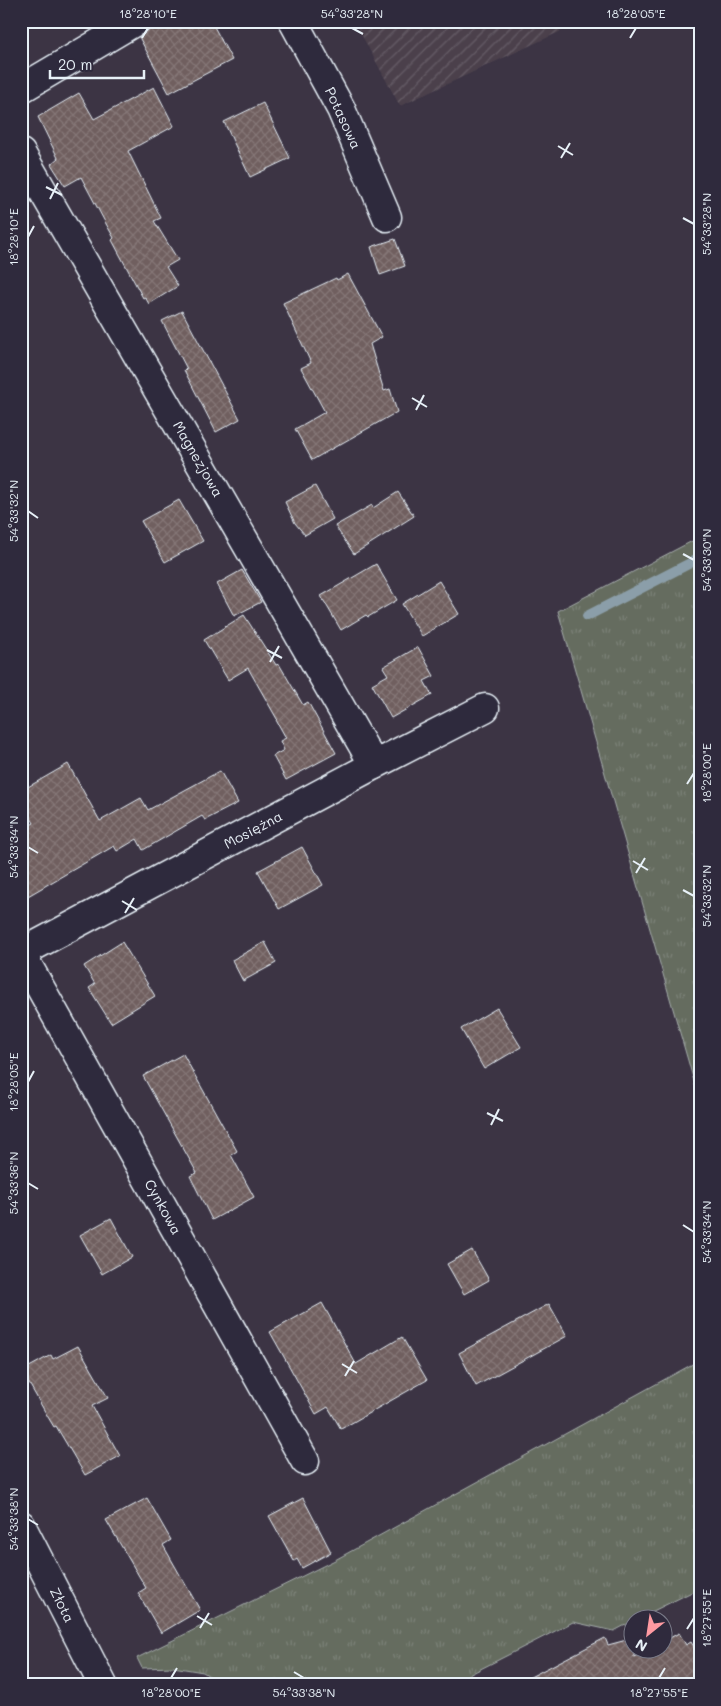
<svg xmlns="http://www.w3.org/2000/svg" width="721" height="1706" font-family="Mali,sans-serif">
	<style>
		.industrial { fill: url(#industrial-furrows) }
		.grass { fill: url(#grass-tufts); stroke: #a6aeac }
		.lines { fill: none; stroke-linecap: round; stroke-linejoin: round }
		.stream { stroke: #8b9ea9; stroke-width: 10 }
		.building { fill: url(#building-cross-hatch); stroke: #e8f1f8 }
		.minor-casing { stroke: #e8f1f8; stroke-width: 31 }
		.minor { stroke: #2f2a3d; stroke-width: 28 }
		.ticks { fill: none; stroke: #e8f1f8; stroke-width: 2 }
		.labels { text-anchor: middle; stroke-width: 4; stroke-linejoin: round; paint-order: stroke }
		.street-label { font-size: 14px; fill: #e8f1f8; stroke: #2f2a3d }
		.neatline { fill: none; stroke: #e8f1f8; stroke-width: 2 }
		.ticks-label { font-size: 12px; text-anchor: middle; fill: #e8f1f8 }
	</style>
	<defs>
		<pattern id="industrial-furrows" width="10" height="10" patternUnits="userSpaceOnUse" patternTransform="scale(1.25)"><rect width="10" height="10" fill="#4c414c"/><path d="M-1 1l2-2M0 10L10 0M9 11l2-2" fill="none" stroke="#665d67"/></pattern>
		<pattern id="grass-tufts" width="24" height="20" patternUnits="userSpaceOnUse" patternTransform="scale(1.25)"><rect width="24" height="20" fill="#656c5f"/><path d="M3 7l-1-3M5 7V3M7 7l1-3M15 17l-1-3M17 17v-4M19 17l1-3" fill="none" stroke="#7b8177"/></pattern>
		<pattern id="building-cross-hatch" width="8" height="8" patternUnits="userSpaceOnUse" patternTransform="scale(1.25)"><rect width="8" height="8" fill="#705e5e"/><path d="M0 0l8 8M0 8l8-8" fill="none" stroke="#847676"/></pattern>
	</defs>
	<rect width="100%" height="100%" fill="#3c3444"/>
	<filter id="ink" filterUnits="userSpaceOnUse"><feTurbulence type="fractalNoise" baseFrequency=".02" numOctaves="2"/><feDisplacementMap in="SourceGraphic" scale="10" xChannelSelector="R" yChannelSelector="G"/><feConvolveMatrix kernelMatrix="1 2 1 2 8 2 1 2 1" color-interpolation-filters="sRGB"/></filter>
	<g filter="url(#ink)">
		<path class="industrial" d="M 354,21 L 583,21 L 400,106 Z"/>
		<g class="grass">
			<path d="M 700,537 L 700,1102 L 558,611 Z"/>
			<path d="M 700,1360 L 700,1588 L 639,1618 L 634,1618 L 633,1621 L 614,1631 L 573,1622 L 449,1685 L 223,1685 L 203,1672 L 173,1667 L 142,1668 L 137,1658 L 335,1560 Z"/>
		</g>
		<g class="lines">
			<path class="stream" d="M 587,616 L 700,558"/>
		</g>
		<g class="building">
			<path d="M 152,21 L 211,21 L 232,60 L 169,93 L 139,37 L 149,29 Z"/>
			<path d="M 154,87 L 174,126 L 128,151 L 161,218 L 154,221 L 178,260 L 166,267 L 178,286 L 149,304 L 145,297 L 143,298 L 112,240 L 114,238 L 105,222 L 81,177 L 65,186 L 51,164 L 58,158 L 38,117 L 79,93 L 94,119 Z"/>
			<path d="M 263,103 L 290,158 L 250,177 L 224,122 Z"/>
			<path d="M 395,239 L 405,266 L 380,275 L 371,247 Z"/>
			<path d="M 348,274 L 382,337 L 370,344 L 384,391 L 390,389 L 397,412 L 312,460 L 295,429 L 325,412 L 301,368 L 311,363 L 283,303 L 336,278 L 337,280 Z"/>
			<path d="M 182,311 L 240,419 L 216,432 L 184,370 L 187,369 L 162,321 Z"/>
			<path d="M 315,486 L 333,519 L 305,535 L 295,523 L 285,502 Z"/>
			<path d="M 398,492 L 414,516 L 354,554 L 335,526 L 372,505 L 373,508 Z"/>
			<path d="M 179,500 L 203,541 L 165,562 L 141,521 Z"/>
			<path d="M 376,564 L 397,600 L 368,617 L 366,615 L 341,630 L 321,596 Z"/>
			<path d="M 242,570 L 261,602 L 234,616 L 217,584 Z"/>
			<path d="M 439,581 L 459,614 L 422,636 L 402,604 Z"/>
			<path d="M 244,615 L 276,665 L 279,664 L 303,705 L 308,702 L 336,753 L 286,780 L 273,756 L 284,750 L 280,741 L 286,738 L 276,720 L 277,719 L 248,668 L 228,680 L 204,640 Z"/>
			<path d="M 418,647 L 434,676 L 424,681 L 432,695 L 391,718 L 372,684 L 388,675 L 383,667 Z"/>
			<path d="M 68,764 L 100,821 L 141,798 L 148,810 L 220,771 L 238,803 L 205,820 L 202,816 L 143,850 L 137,839 L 117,851 L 114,846 L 21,900 L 21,830 L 34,823 L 21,802 L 21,791 Z"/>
			<path d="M 302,847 L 323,885 L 279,909 L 258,871 Z"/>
			<path d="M 122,942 L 155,996 L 111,1023 L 89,988 L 95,984 L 84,966 Z"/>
			<path d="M 265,942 L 276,963 L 243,981 L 232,960 Z"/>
			<path d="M 497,1008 L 521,1047 L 484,1069 L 461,1029 Z"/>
			<path d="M 183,1054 L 237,1151 L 231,1155 L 254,1197 L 212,1220 L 190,1176 L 197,1173 L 143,1076 Z"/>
			<path d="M 111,1218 L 132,1257 L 102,1274 L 80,1235 Z"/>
			<path d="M 472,1250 L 489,1280 L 464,1294 L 447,1264 Z"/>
			<path d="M 322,1303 L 356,1364 L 402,1337 L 427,1380 L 341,1429 L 328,1407 L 316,1414 L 270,1332 Z"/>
			<path d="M 549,1304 L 567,1336 L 476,1386 L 459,1353 Z"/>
			<path d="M 78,1346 L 108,1398 L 92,1406 L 120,1456 L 85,1475 L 56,1426 L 54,1427 L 48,1417 L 22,1371 L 51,1355 L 53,1359 Z"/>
			<path d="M 147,1498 L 171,1540 L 163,1545 L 200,1610 L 161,1633 L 138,1593 L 146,1588 L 106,1520 Z"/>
			<path d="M 303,1498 L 331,1552 L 302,1568 L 297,1559 L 294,1561 L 269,1516 Z"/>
			<path d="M 679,1633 L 686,1645 L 691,1642 L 700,1656 L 700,1685 L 515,1685 L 605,1638 L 608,1645 L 634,1638 L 634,1657 L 650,1648 L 664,1648 L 664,1641 Z"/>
		</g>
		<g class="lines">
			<g class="minor-casing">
				<g id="minor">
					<path d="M 293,21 L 341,109 L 387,217"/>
					<path d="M 21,89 L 136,21"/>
					<path d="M 21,153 L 374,765"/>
					<path d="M 21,953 L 305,1461"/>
					<path d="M 21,953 L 374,765 L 485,708"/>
					<path d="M 21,1525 L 103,1685"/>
				</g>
			</g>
			<use href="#minor" class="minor"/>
		</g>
	</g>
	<path class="ticks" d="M 352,28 L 363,34M 142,38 L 148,28M 630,38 L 636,28M 558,146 L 573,155M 561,158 L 570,143M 46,187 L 62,195M 50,199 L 58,183M 683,218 L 694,224M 28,237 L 34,226M 412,398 L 427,407M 416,410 L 424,395M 28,511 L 38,518M 683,554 L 694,560M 267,650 L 282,658M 270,662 L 279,646M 687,784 L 694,773M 28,847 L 38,853M 633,861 L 648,870M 636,873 L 645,858M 683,890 L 694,896M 122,901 L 137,910M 125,913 L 134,898M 28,1082 L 34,1071M 487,1113 L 503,1121M 491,1125 L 499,1109M 28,1183 L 38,1189M 683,1225 L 694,1232M 342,1364 L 357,1373M 345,1376 L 354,1361M 28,1519 L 38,1525M 197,1616 L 212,1625M 200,1628 L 209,1613M 687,1629 L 694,1618M 294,1672 L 304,1678M 171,1678 L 177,1668M 659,1678 L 665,1668"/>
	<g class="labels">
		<g class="street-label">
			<text transform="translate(343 118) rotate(65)" y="5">Potasowa</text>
			<text transform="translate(198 459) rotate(60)" y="5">Magnezjowa</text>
			<text transform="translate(253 830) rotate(-28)" y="5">Mosiężna</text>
			<text transform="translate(163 1207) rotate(61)" y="5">Cynkowa</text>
			<text transform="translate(62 1605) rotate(63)" y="5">Złota</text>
		</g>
	</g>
	<rect width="721" height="1706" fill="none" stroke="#2f2a3d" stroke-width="55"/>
	<g transform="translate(648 1634) rotate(210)"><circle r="24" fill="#2f2a3d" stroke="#797a88"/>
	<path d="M0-4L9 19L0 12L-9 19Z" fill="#ff9aa2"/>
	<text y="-8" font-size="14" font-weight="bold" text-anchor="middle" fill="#e8f1f8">N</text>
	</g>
	<path d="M50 70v8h94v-8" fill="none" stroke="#e8f1f8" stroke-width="2.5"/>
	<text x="58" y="70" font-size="15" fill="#e8f1f8" stroke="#2f2a3d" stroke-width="4" paint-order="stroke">20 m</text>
	<rect x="28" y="28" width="666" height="1650" class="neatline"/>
	<g class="ticks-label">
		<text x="148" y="18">18°28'10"E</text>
		<text x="352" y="18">54°33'28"N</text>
		<text x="636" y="18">18°28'05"E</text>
		<text transform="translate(707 224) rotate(-90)" y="4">54°33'28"N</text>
		<text transform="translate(14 237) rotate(-90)" y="4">18°28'10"E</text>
		<text transform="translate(14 511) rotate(-90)" y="4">54°33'32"N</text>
		<text transform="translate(707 560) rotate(-90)" y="4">54°33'30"N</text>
		<text transform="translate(707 773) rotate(-90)" y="4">18°28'00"E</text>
		<text transform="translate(14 847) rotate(-90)" y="4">54°33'34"N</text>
		<text transform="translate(707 896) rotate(-90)" y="4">54°33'32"N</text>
		<text transform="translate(14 1082) rotate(-90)" y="4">18°28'05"E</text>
		<text transform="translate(14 1183) rotate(-90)" y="4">54°33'36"N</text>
		<text transform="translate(707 1232) rotate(-90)" y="4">54°33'34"N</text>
		<text transform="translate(14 1519) rotate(-90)" y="4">54°33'38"N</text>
		<text transform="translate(707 1618) rotate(-90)" y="4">18°27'55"E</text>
		<text x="171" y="1697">18°28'00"E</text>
		<text x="304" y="1697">54°33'38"N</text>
		<text x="659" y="1697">18°27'55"E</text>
	</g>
</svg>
